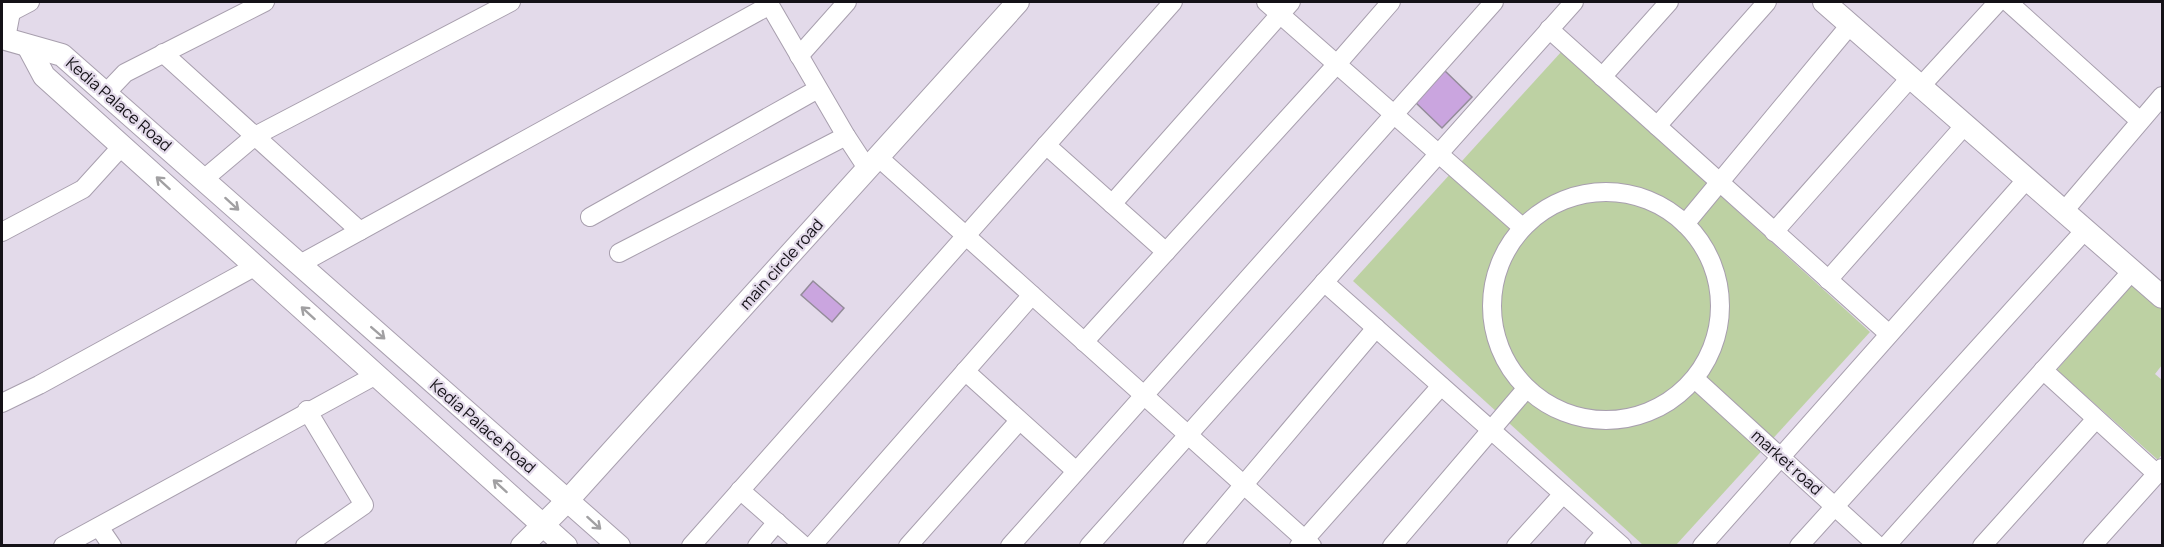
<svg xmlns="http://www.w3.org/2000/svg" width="2164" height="547" font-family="Manrope,sans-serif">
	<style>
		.green { fill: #bdd1a3 }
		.building { fill: #caa5df; stroke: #948c9a; stroke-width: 1.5 }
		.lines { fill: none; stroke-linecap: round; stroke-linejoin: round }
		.minor-casing { stroke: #a89fae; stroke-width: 20 }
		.tertiary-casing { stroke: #a89fae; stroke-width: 24 }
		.minor { stroke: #fff; stroke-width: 18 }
		.tertiary { stroke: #fff; stroke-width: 22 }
		.oneway { stroke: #a1a0a2 }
		.labels { text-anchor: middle; stroke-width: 4.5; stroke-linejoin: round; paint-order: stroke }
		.street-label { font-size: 16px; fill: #141117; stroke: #e3daea }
	</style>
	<rect width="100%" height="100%" fill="#e3daea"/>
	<g class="green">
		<path d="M 1562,51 L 1870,332 L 1676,545 L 1643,545 L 1353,281 Z"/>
		<path d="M 2134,279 L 2162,304 L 2162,365 L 2155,374 L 2162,380 L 2162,454 L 2158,460 L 2057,370 Z"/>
	</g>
	<g class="building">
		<path d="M 1444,70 L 1472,97 L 1442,128 L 1414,101 Z"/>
		<path d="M 813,281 L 844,308 L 832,322 L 801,295 Z"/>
	</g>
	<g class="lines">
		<g class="minor-casing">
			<g id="minor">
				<path d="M 3,2 L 11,12 L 6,38"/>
				<path d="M 768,2 L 846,136 L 867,168"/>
				<path d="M 1266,2 L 1522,227"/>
				<path d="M 2008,2 L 2140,121"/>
				<path d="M 11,12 L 30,2"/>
				<path d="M 1549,29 L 1889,334"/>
				<path d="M 163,53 L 360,231"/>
				<path d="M 799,56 L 847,2"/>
				<path d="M 1602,77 L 1669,2"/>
				<path d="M 1921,86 L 1998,2"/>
				<path d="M 106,93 L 125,73 L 265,2"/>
				<path d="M 1657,126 L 1767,2"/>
				<path d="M 1046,145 L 1166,252"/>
				<path d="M 878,157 L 1312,546"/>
				<path d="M 204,179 L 255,136 L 511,2"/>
				<circle cx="1606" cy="306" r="114"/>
				<path d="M 1112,204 L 1291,2"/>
				<path d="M 2064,211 L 2162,96"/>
				<path d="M 590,217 L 818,89"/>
				<path d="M 1685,224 L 1850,25"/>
				<path d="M 2,232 L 83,189 L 122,146"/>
				<path d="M 1774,232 L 1911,77"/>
				<path d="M 619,253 L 846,136"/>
				<path d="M 300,264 L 770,5"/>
				<path d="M 1828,280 L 1965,125"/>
				<path d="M 1324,282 L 1622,546"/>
				<path d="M 1084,342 L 1337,64 L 1391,2"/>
				<path d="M 2043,370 L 2157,474"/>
				<path d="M 965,371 L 1076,471"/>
				<path d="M 1695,379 L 1878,546"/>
				<path d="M 2,403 L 39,385 L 256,266"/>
				<path d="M 740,490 L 804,546"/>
				<path d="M 99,527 L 112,546"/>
				<path d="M 63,546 L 376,375"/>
				<path d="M 305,546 L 364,505 L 307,410"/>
				<path d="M 691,546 L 1173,2"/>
				<path d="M 757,546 L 777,522"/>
				<path d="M 812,546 L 1032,295"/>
				<path d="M 908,546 L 1019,421"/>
				<path d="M 1010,546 L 1494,2"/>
				<path d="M 1089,546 L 1574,2"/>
				<path d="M 1192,546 L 1376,328"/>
				<path d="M 1299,546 L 1441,386"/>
				<path d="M 1392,546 L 1526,389"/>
				<path d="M 1516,546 L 1563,494"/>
				<path d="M 1594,546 L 1606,532"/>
				<path d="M 1702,546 L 2027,179"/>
				<path d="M 1799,546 L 2086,229"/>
				<path d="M 1886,546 L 2132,271"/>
				<path d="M 1982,546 L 2096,419"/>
				<path d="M 2092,546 L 2162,468"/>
			</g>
		</g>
		<g class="tertiary-casing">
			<g id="tertiary">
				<path d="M 1824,2 L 2162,297"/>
				<path d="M 2,38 L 62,55 L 619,546"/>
				<path d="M 28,46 L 44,76 L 566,546"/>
				<path d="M 522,546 L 568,500 L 1018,2"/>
			</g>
		</g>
		<use href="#minor" class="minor"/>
		<use href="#tertiary" class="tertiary"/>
	</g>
	<defs><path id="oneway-shaft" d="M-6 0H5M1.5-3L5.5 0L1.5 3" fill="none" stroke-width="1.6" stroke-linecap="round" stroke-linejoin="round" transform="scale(1.5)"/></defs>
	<g class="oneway">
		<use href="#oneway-shaft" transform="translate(163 183) rotate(-138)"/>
		<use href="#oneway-shaft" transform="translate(232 204) rotate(42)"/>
		<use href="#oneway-shaft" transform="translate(308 313) rotate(-138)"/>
		<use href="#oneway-shaft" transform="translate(378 333) rotate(41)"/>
		<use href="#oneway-shaft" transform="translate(500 486) rotate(-138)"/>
		<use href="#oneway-shaft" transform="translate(594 523) rotate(42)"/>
	</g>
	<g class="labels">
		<g class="street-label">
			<text transform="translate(119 104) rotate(41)" y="6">Kedia Palace Road</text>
			<text transform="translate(781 264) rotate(-48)" y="6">main circle road</text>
			<text transform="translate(483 426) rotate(41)" y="6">Kedia Palace Road</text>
			<text transform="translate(1787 462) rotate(42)" y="6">market road</text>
		</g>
	</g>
	<rect width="2164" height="547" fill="none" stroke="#141117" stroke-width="6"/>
</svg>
